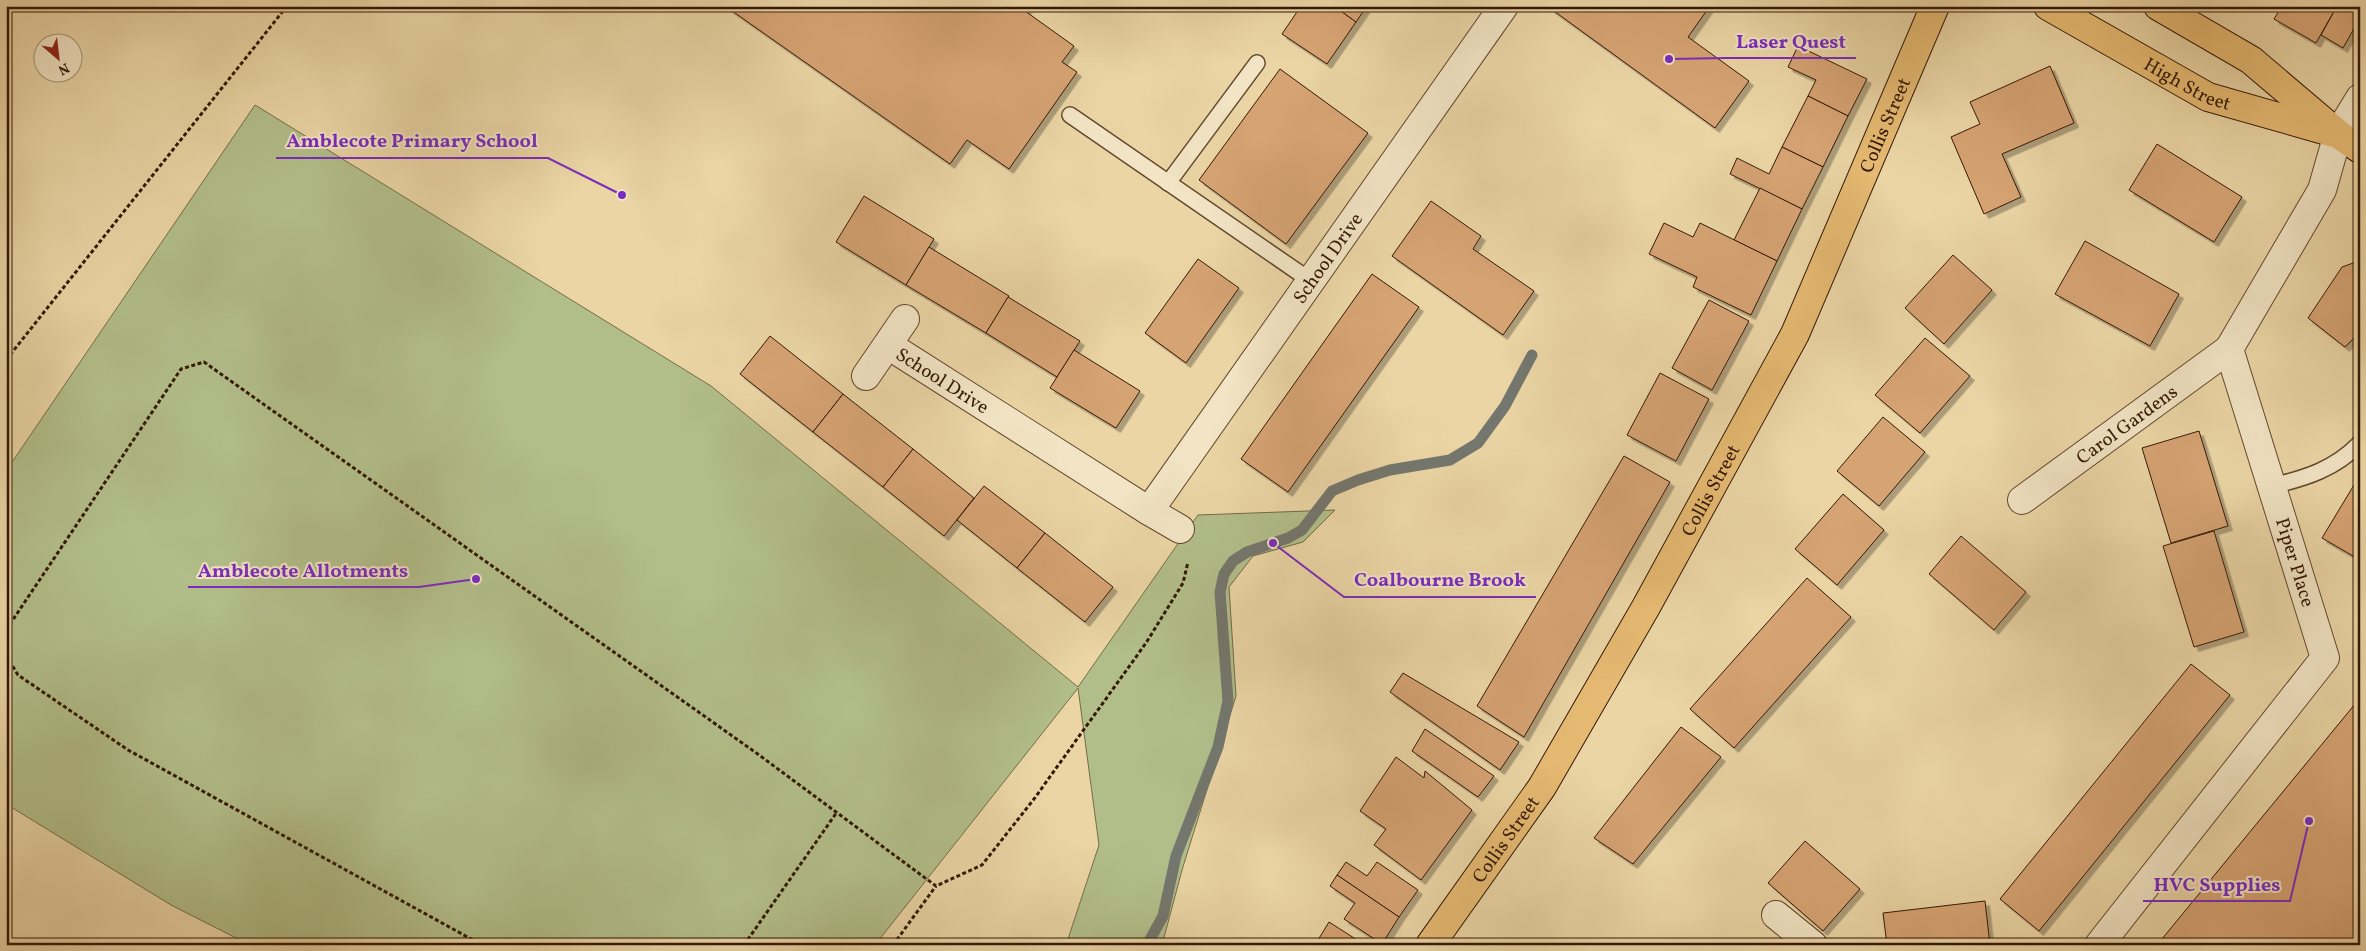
<svg xmlns="http://www.w3.org/2000/svg" width="2366" height="951" font-family="Vollkorn,serif">
	<style>
		.green { fill: #b2be8a; stroke: #736c48 }
		.lines { fill: none; stroke-linecap: round; stroke-linejoin: round }
		.stream { stroke: #74776e; stroke-width: 11 }
		.building { fill: #d6a373; stroke: #341906; filter: url(#shadow) }
		.service-casing { stroke: #62482e; stroke-width: 18 }
		.minor-casing { stroke: #62482e; stroke-width: 30 }
		.primary-casing { stroke: #341906; stroke-width: 30 }
		.trunk-casing { stroke: #341906; stroke-width: 30 }
		.path { stroke: #341906; stroke-width: 3; stroke-dasharray: 4 2.5; stroke-linecap: butt }
		.service { stroke: #f2e4c4; stroke-width: 15 }
		.minor { stroke: #f2e4c4; stroke-width: 28 }
		.primary { stroke: #e6ba72; stroke-width: 28 }
		.trunk { stroke: #e6ba72; stroke-width: 28 }
		.labels { text-anchor: middle; stroke-width: 4; stroke-linejoin: round; paint-order: stroke }
		.street-label { font-size: 19px; fill: #341906; stroke: #f2e4c4 }
		.leader { fill: none; stroke: #7b2cbf; stroke-width: 2 }
		.callout-dot { fill: #7b2cbf; stroke: #f2e4c4; stroke-width: 2 }
		.callout-label { font-size: 20px; text-anchor: middle; font-weight: bold; fill: #7b2cbf; stroke: #f2e4c4; stroke-width: 4; stroke-linejoin: round; paint-order: stroke }
	</style>
	<defs>
		<filter id="shadow"><feDropShadow dx="4.5" dy="4.5" stdDeviation="0" flood-color="#0004"/></filter>
	</defs>
	<rect width="100%" height="100%" fill="#ebd5a5"/>
	<filter id="stains"><feTurbulence type="fractalNoise" baseFrequency=".004" numOctaves="4"/><feColorMatrix values="0 0 0 0 .2 0 0 0 0 .09 0 0 0 0 .02 0 0 0 .5 -.17"/></filter>
	<radialGradient id="worn" r=".72"><stop offset=".6" stop-color="#630" stop-opacity="0"/><stop offset="1" stop-color="#630" stop-opacity=".3"/></radialGradient>
	<path class="green" d="M 255,105 L 711,386 L 1078,687 L 1198,515 L 1335,510 L 1303,542 L 1253,556 L 1229,587 L 1236,696 L 1182,870 L 1162,945 L 1066,945 L 1099,845 L 1078,688 L 875,945 L 250,945 L 171,905 L 6,804 L 6,471 Z"/>
	<g class="lines">
		<path class="stream" d="M 1147,945 L 1163,916 L 1176,856 L 1218,747 L 1228,701 L 1220,592 L 1224,574 L 1233,561 L 1247,552 L 1288,538 L 1302,530 L 1332,491 L 1358,480 L 1390,470 L 1450,460 L 1478,443 L 1505,406 L 1532,355"/>
	</g>
	<g class="building">
		<path d="M 725,6 L 1029,6 L 1025,11 L 1074,46 L 1062,62 L 1077,72 L 1009,169 L 967,140 L 950,164 Z"/>
		<path d="M 1301,6 L 1334,6 L 1356,22 L 1327,64 L 1282,34 Z"/>
		<path d="M 1334,6 L 1367,6 L 1356,22 Z"/>
		<path d="M 1547,6 L 1710,6 L 1688,37 L 1749,81 L 1715,128 Z"/>
		<path d="M 2282,6 L 2337,6 L 2316,43 L 2274,19 Z"/>
		<path d="M 2337,6 L 2360,6 L 2360,18 L 2343,48 L 2321,35 Z"/>
		<path d="M 1798,46 L 1867,79 L 1848,116 L 1808,96 L 1816,80 L 1788,67 Z"/>
		<path d="M 2050,66 L 2074,123 L 2002,154 L 2021,197 L 1984,214 L 1951,137 L 1980,124 L 1970,102 Z"/>
		<path d="M 1280,69 L 1368,133 L 1286,244 L 1199,180 Z"/>
		<path d="M 1808,96 L 1848,116 L 1823,167 L 1782,147 Z"/>
		<path d="M 2157,144 L 2242,197 L 2214,242 L 2129,190 Z"/>
		<path d="M 1782,147 L 1823,167 L 1802,209 L 1730,174 L 1737,158 L 1769,174 Z"/>
		<path d="M 1760,188 L 1802,209 L 1777,261 L 1734,240 Z"/>
		<path d="M 864,196 L 934,239 L 906,285 L 836,242 Z"/>
		<path d="M 1431,201 L 1481,236 L 1473,249 L 1534,291 L 1503,335 L 1392,256 Z"/>
		<path d="M 1664,223 L 1693,237 L 1700,223 L 1777,261 L 1751,315 L 1693,287 L 1697,277 L 1649,254 Z"/>
		<path d="M 2085,241 L 2179,294 L 2150,346 L 2055,294 Z"/>
		<path d="M 929,247 L 1009,296 L 986,333 L 906,285 Z"/>
		<path d="M 1953,255 L 1992,290 L 1944,344 L 1905,308 Z"/>
		<path d="M 1198,259 L 1239,288 L 1186,363 L 1145,333 Z"/>
		<path d="M 2356,262 L 2360,265 L 2360,332 L 2345,347 L 2308,318 L 2342,267 Z"/>
		<path d="M 1372,274 L 1419,307 L 1288,492 L 1241,459 Z"/>
		<path d="M 1008,297 L 1080,341 L 1057,377 L 986,333 Z"/>
		<path d="M 1709,300 L 1749,321 L 1712,390 L 1672,368 Z"/>
		<path d="M 770,336 L 843,394 L 813,432 L 740,374 Z"/>
		<path d="M 1925,338 L 1970,376 L 1920,433 L 1875,395 Z"/>
		<path d="M 1074,350 L 1140,391 L 1116,428 L 1050,388 Z"/>
		<path d="M 1660,373 L 1709,399 L 1676,461 L 1627,435 Z"/>
		<path d="M 843,394 L 913,449 L 883,487 L 813,432 Z"/>
		<path d="M 1883,417 L 1925,452 L 1879,506 L 1837,471 Z"/>
		<path d="M 2199,431 L 2228,526 L 2171,543 L 2142,448 Z"/>
		<path d="M 913,449 L 974,498 L 944,536 L 883,487 Z"/>
		<path d="M 1624,456 L 1670,482 L 1524,737 L 1477,706 Z"/>
		<path d="M 2360,475 L 2360,560 L 2322,538 Z"/>
		<path d="M 984,486 L 1045,533 L 1017,568 L 957,520 Z"/>
		<path d="M 1843,494 L 1884,530 L 1837,585 L 1795,549 Z"/>
		<path d="M 2214,531 L 2244,632 L 2194,647 L 2163,546 Z"/>
		<path d="M 1045,533 L 1113,587 L 1085,622 L 1017,568 Z"/>
		<path d="M 1961,536 L 2026,592 L 1994,630 L 1929,574 Z"/>
		<path d="M 1807,578 L 1851,617 L 1734,748 L 1690,709 Z"/>
		<path d="M 2191,664 L 2230,695 L 2039,931 L 2000,899 Z"/>
		<path d="M 1403,673 L 1519,742 L 1500,770 L 1390,692 Z"/>
		<path d="M 2360,698 L 2360,945 L 2157,945 Z"/>
		<path d="M 1681,727 L 1721,757 L 1633,864 L 1594,838 Z"/>
		<path d="M 1425,729 L 1494,776 L 1478,797 L 1412,751 Z"/>
		<path d="M 1396,757 L 1424,778 L 1425,771 L 1472,810 L 1421,880 L 1374,845 L 1386,829 L 1360,811 Z"/>
		<path d="M 1805,841 L 1860,889 L 1823,931 L 1768,883 Z"/>
		<path d="M 1346,862 L 1367,876 L 1377,862 L 1418,890 L 1399,917 L 1337,875 Z"/>
		<path d="M 1337,875 L 1399,917 L 1382,944 L 1344,919 L 1355,903 L 1330,886 Z"/>
		<path d="M 1985,901 L 1990,945 L 1887,945 L 1883,913 Z"/>
		<path d="M 1329,922 L 1365,945 L 1315,945 Z"/>
	</g>
	<g class="lines">
		<g class="service-casing">
			<g id="service">
				<path d="M 1070,115 L 1311,281"/>
				<path d="M 1168,183 L 1257,63"/>
				<path d="M 2272,486 C 2306,478 2335,469 2360,443"/>
			</g>
		</g>
		<g class="minor-casing">
			<g id="minor">
				<path id="s1" d="M 888,345 L 1149,511 L 1504,6"/>
				<path d="M 866,376 L 905,319"/>
				<path id="s2" d="M 2022,500 L 2229,349"/>
				<path d="M 1149,511 L 1180,529"/>
				<path d="M 1776,915 L 1813,945"/>
				<path d="M 2099,945 L 2325,658 L 2229,349 L 2322,190 L 2338,134 L 2360,98"/>
			</g>
		</g>
		<g class="primary-casing">
			<g id="primary">
				<path id="s3" d="M 1430,945 L 1542,787 L 1646,607 L 1795,334 L 1935,6"/>
			</g>
		</g>
		<g class="trunk-casing">
			<g id="trunk">
				<path id="s4" d="M 2048,6 L 2208,97 L 2338,134"/>
				<path d="M 2158,6 L 2251,60 L 2338,134 L 2360,149"/>
			</g>
		</g>
		<g class="path">
			<path d="M 6,360 L 287,6"/>
			<path d="M 6,630 L 181,369 L 204,362 L 755,752 L 936,886 L 982,865 L 1034,799 L 1146,643 L 1183,583 L 1188,562"/>
			<path d="M 6,655 L 18,675 L 128,750 L 482,945"/>
			<path d="M 744,945 L 837,812"/>
			<path d="M 893,945 L 936,886"/>
		</g>
		<use href="#service" class="service"/>
		<use href="#minor" class="minor"/>
		<use href="#primary" class="primary"/>
		<use href="#trunk" class="trunk"/>
	</g>
	<g class="labels">
		<g class="street-label">
			<text dy="7" stroke="none"><textPath href="#s4" startOffset="160">High Street</textPath></text>
			<text dy="7" stroke="none"><textPath href="#s3" startOffset="940">Collis Street</textPath></text>
			<text dy="7" stroke="none"><textPath href="#s1" startOffset="619">School Drive</textPath></text>
			<text dy="7" stroke="none"><textPath href="#s1" startOffset="65">School Drive</textPath></text>
			<text dy="7" stroke="none"><textPath href="#s2" startOffset="129">Carol Gardens</textPath></text>
			<text dy="7" stroke="none"><textPath href="#s3" startOffset="535">Collis Street</textPath></text>
			<text transform="translate(2296 562) rotate(73)" y="7">Piper Place</text>
			<text dy="7" stroke="none"><textPath href="#s3" startOffset="130">Collis Street</textPath></text>
		</g>
	</g>
	<path class="leader" d="M1669 59L1726 58H1856M622 195L548 158H276M476 579L419 587H188M1273 543L1344 597H1536M2309 821L2290 901H2143"/>
	<g class="callout-dot">
		<circle cx="1669" cy="59" r="5"/>
		<circle cx="622" cy="195" r="5"/>
		<circle cx="476" cy="579" r="5"/>
		<circle cx="1273" cy="543" r="5"/>
		<circle cx="2309" cy="821" r="5"/>
	</g>
	<g class="callout-label">
		<text x="1791" y="48">Laser Quest</text>
		<text x="412" y="147">Amblecote Primary School</text>
		<text x="303" y="577">Amblecote Allotments</text>
		<text x="1440" y="586">Coalbourne Brook</text>
		<text x="2217" y="891">HVC Supplies</text>
	</g>
	<rect width="2366" height="951" fill="none" stroke="#ebd5a5" stroke-width="25"/>
	<rect x="8" y="8" width="2351" height="936" fill="none" stroke="#341906" stroke-width="2.5"/>
	<rect x="12" y="12" width="2341" height="926" fill="none" stroke="#341906"/>
	<g transform="translate(58 58) rotate(152)"><circle r="24" fill="#f2e4c4" stroke="#a69378"/>
	<path d="M0-4L9 19L0 12L-9 19Z" fill="#8f2418"/>
	<text y="-8" font-size="14" font-weight="bold" text-anchor="middle" fill="#341906">N</text>
	</g>
	<rect width="100%" height="100%" filter="url(#stains)"/>
	<rect width="100%" height="100%" fill="url(#worn)"/>
</svg>
